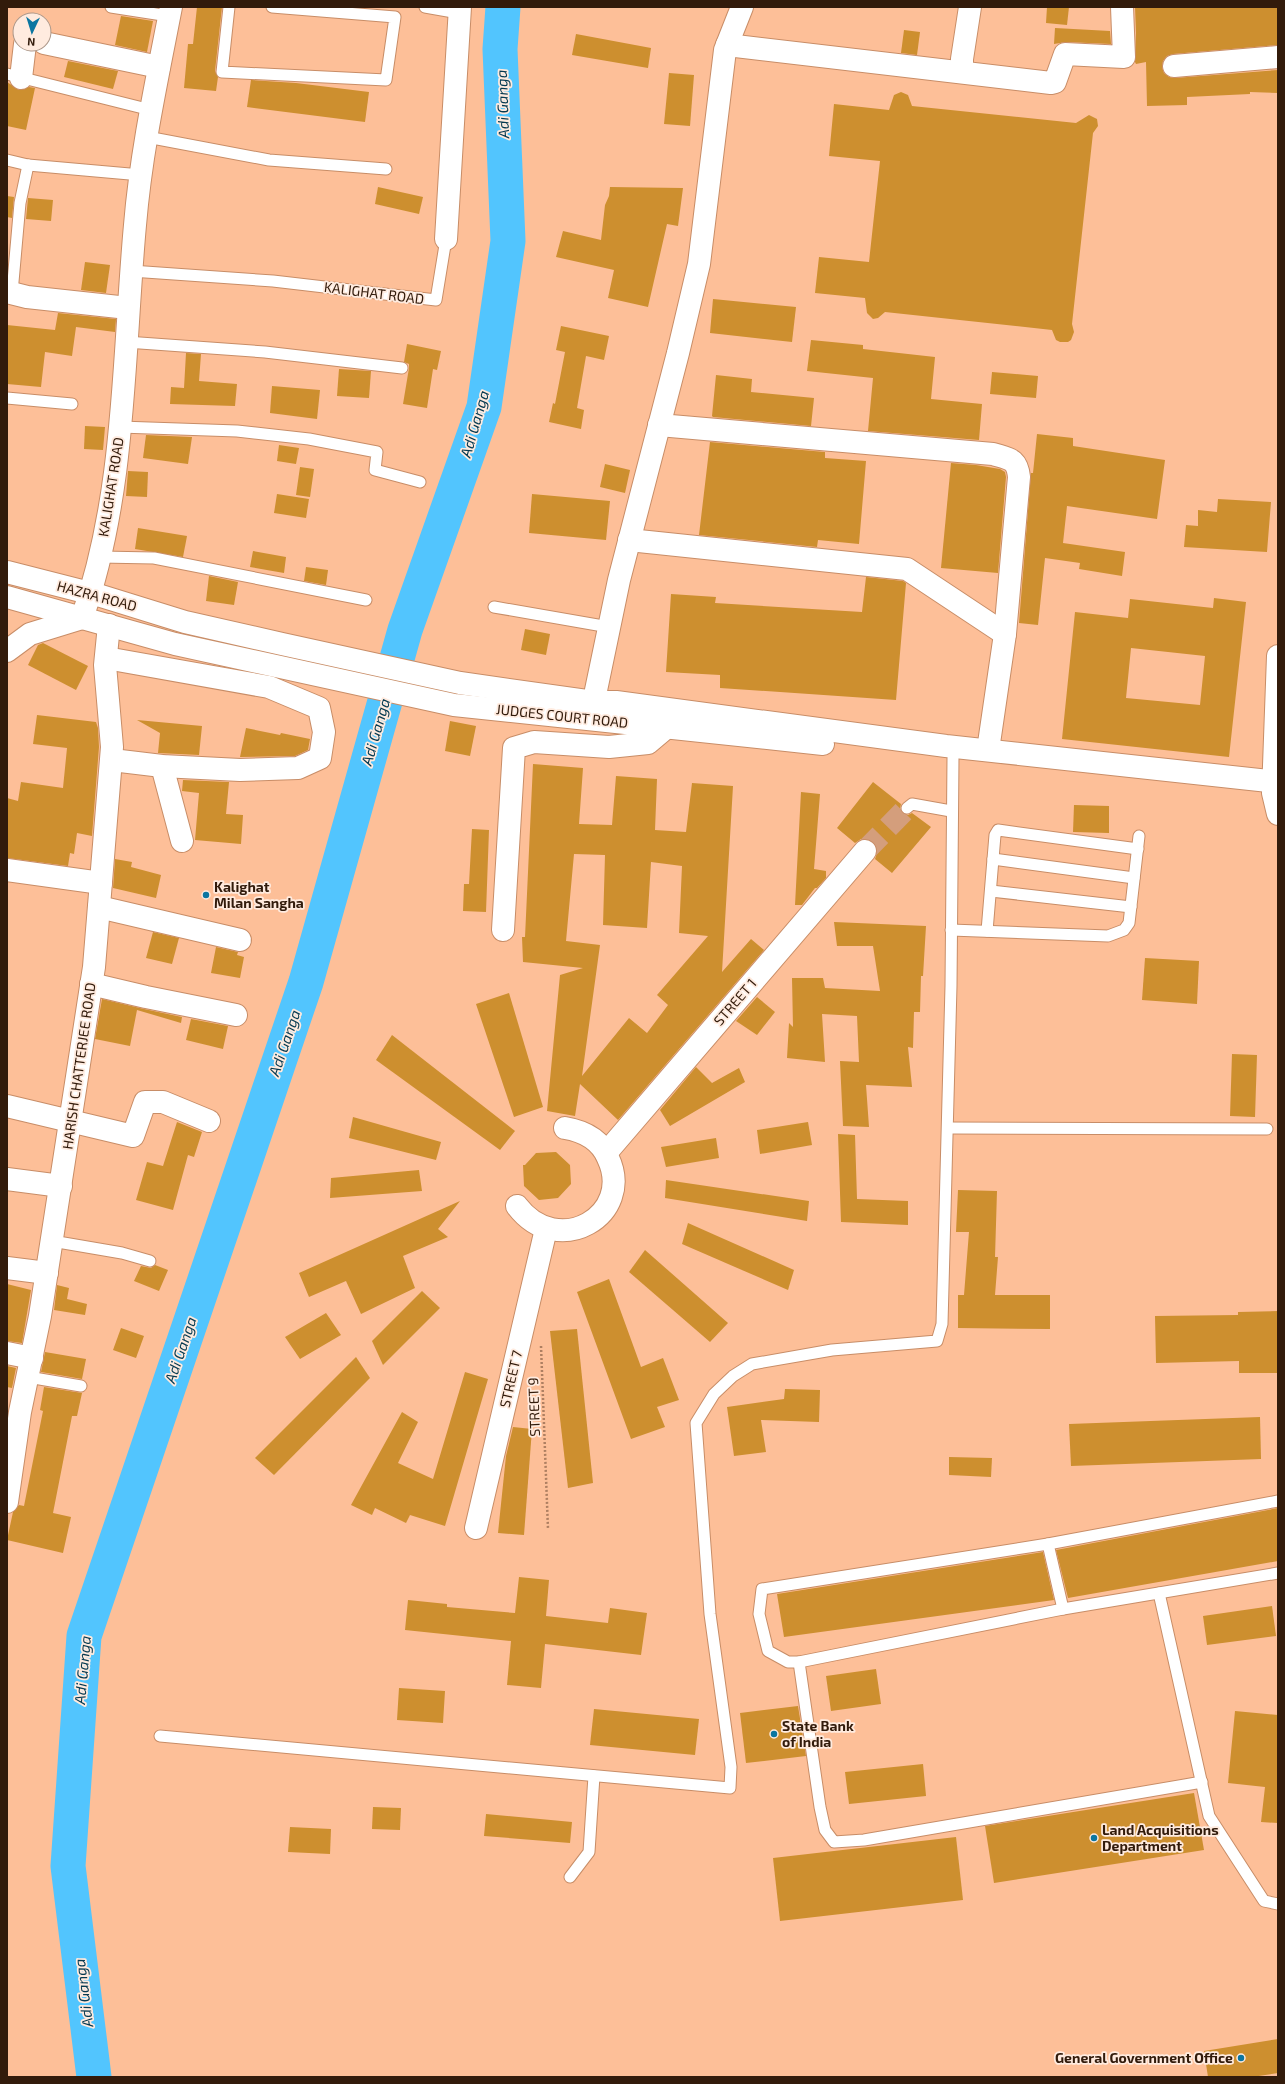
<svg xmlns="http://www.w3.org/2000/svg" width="1285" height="2084" font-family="'Exo 2',sans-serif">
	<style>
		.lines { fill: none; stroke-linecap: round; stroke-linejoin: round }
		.river { stroke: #52c5fe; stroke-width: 35 }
		.building { fill: #cd8f2f; fill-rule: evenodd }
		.street-tunnel { stroke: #d49e7c; stroke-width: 22; stroke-dasharray: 22 11; stroke-linecap: butt }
		.lane-casing { stroke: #c88d67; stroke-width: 13 }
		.street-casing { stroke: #c88d67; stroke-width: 24 }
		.secondary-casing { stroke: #c88d67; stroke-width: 24 }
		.path { stroke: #ae7f61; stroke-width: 2.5; stroke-dasharray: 2 2; stroke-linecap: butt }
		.lane { stroke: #fff; stroke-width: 11 }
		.street { stroke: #fff; stroke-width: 22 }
		.secondary { stroke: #fff; stroke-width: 22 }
		.poi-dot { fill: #0b76a1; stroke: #ffebdf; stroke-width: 1.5 }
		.labels { text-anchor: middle; stroke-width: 3.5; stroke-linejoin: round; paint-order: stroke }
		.street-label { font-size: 14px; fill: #321b0b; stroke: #ffebdf }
		.poi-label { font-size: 14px; font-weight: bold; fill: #321b0b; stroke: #ffebdf; text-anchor: start }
		.water-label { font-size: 15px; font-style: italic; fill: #063a51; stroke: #ffebdf }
	</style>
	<rect width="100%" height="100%" fill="#fdbf98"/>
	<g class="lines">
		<path class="river" d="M 94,2077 L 68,1866 L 84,1636 L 306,982 L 405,630 L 484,407 L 508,241 L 500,49 L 503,7"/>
	</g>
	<g class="building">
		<path d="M 197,7 L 222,7 L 215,71 L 218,77 L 216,91 L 184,88 L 188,44 L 193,44 Z"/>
		<path d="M 1047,7 L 1069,7 L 1067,25 L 1046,23 Z"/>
		<path d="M 1135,7 L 1278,7 L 1278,45 L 1173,54 L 1167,56 L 1163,61 L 1162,67 L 1164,73 L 1169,77 L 1175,78 L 1278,70 L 1278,93 L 1250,92 L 1250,94 L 1187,97 L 1187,105 L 1147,106 L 1146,62 L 1136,64 L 1135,62 L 1136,33 Z"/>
		<path d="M 121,16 L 153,21 L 147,52 L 115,45 Z"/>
		<path d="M 1055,28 L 1110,31 L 1111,44 L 1066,42 L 1054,44 Z"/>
		<path d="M 904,30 L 920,32 L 917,55 L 901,53 Z"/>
		<path d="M 576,34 L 651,48 L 648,68 L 572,55 Z"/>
		<path d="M 68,61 L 118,71 L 113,89 L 64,77 Z"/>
		<path d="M 669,73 L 694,75 L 690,126 L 664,124 Z"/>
		<path d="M 251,80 L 296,83 L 369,92 L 365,122 L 247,107 Z"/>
		<path d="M 7,82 L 19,90 L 29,87 L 35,88 L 26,130 L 7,126 Z"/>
		<path d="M 901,92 L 908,95 L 912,106 L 1076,123 L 1089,115 L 1097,119 L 1098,126 L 1093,133 L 1072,324 L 1074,332 L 1071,340 L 1068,342 L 1060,342 L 1056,340 L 1052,330 L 885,312 L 878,318 L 873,319 L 867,313 L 865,298 L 815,293 L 819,257 L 869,262 L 880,161 L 829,156 L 834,104 L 889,110 L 894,95 Z"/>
		<path d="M 378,187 L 423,197 L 419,214 L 375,204 Z"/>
		<path d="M 610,187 L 683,188 L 678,226 L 667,224 L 648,307 L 608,298 L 614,270 L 556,257 L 563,231 L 601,240 L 605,205 L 609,196 Z"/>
		<path d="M 7,196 L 14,197 L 12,218 L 7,217 Z"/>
		<path d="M 28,198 L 53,200 L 51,221 L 26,219 Z"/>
		<path d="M 85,262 L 110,265 L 106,293 L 81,290 Z"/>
		<path d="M 713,299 L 796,307 L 792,342 L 710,333 Z"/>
		<path d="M 58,313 L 116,319 L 115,332 L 76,327 L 72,356 L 45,352 L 41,387 L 7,384 L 7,325 L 55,330 Z"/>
		<path d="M 561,326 L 609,336 L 604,360 L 586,356 L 577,408 L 584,410 L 581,429 L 549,422 L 553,403 L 555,404 L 565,352 L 556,350 Z"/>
		<path d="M 811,340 L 863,345 L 863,349 L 935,357 L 931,399 L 982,404 L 979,440 L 868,431 L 873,378 L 807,371 Z"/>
		<path d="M 407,344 L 441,351 L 437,370 L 433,369 L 427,408 L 403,404 L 409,368 L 409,364 L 404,362 Z"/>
		<path d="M 186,353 L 201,354 L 199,381 L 237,384 L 235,406 L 170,404 L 171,387 L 184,388 Z"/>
		<path d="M 339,369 L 371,371 L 369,398 L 337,396 Z"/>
		<path d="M 992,372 L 1038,376 L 1036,398 L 990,394 Z"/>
		<path d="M 716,375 L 752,379 L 751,392 L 814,398 L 811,426 L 713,417 L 712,416 Z"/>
		<path d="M 272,386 L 320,390 L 317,419 L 270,413 Z"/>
		<path d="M 85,426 L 105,427 L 103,450 L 84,449 Z"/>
		<path d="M 1037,434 L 1073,438 L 1073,446 L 1165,460 L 1157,519 L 1067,506 L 1063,543 L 1125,552 L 1122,576 L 1079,569 L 1080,563 L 1045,558 L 1038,625 L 1019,623 L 1031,473 L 1033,473 Z"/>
		<path d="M 146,435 L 192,437 L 188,464 L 143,458 Z"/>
		<path d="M 710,442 L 825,452 L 825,458 L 866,461 L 859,544 L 818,540 L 817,547 L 699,535 Z"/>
		<path d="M 279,445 L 299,448 L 296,464 L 277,461 Z"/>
		<path d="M 951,463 L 976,465 L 1000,469 L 1005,472 L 1006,477 L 998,573 L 941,568 Z"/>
		<path d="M 605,464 L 630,470 L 625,493 L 600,487 Z"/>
		<path d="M 300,467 L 314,469 L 310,497 L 296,495 Z"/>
		<path d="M 128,471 L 148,472 L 147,497 L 126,496 Z"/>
		<path d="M 277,494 L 309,499 L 306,518 L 274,513 Z"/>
		<path d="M 532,494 L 610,501 L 606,540 L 529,533 Z"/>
		<path d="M 1218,499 L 1271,502 L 1267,552 L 1184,547 L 1186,525 L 1198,526 L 1198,510 L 1217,512 Z"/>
		<path d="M 138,528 L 187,536 L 183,557 L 135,549 Z"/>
		<path d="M 253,551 L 286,557 L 284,573 L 250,567 Z"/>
		<path d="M 306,567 L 328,570 L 326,585 L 304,581 Z"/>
		<path d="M 209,576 L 238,582 L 234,605 L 206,601 Z"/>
		<path d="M 866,577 L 903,581 L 906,583 L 896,700 L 720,688 L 720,675 L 666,672 L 671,594 L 716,597 L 715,603 L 862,612 Z"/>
		<path d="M 1214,598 L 1246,602 L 1229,757 L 1062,739 L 1075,612 L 1128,618 L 1130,599 L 1213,608 ZM 1131,648 L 1205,656 L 1200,705 L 1126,698 Z"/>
		<path d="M 525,629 L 550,634 L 546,655 L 521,650 Z"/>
		<path d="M 43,643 L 88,666 L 76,690 L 28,665 L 38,645 Z"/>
		<path d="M 37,715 L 96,722 L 98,728 L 99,747 L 92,836 L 77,833 L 74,854 L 70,853 L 68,866 L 7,858 L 7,798 L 18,801 L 21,782 L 63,788 L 67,748 L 33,744 Z"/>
		<path d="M 137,720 L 202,726 L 199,755 L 158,753 L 160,733 Z"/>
		<path d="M 450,721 L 476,726 L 470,756 L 445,751 Z"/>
		<path d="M 246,728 L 280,735 L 281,733 L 310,739 L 308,750 L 295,756 L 240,757 Z"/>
		<path d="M 533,764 L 583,768 L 579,824 L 612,825 L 616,776 L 657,779 L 655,830 L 686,832 L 692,783 L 733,786 L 722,972 L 751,939 L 764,950 L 618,1120 L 580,1084 L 575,1116 L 547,1111 L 560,975 L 583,968 L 523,962 L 522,937 L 525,937 ZM 574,854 L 605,855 L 603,925 L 647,928 L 651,862 L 682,866 L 679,933 L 708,936 L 657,995 L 668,1005 L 647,1033 L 629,1018 L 582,1076 L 600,945 L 566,941 Z"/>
		<path d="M 183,780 L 229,782 L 226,814 L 243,815 L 241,844 L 195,840 L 199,793 L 182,791 Z"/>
		<path d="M 873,782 L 901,804 L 900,809 L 902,813 L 908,815 L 912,813 L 931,827 L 892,873 L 875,859 L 877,853 L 877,847 L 873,841 L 867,839 L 861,839 L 855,843 L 837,828 Z"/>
		<path d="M 801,792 L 820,794 L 814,869 L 826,871 L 826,878 L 817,888 L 815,888 L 802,905 L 795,905 Z"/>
		<path d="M 1074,805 L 1109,806 L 1109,833 L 1073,832 Z"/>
		<path d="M 472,829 L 489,830 L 486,912 L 463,911 L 464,884 L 469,884 Z"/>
		<path d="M 115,859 L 132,862 L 131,867 L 161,875 L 156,898 L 113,888 Z"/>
		<path d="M 834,922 L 926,926 L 923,976 L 921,976 L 920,1012 L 914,1012 L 913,1048 L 908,1047 L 912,1087 L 866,1085 L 869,1127 L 843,1126 L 840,1061 L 859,1062 L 857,1016 L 822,1014 L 825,1062 L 787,1058 L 789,1023 L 793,1027 L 792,978 L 823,978 L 825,988 L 880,991 L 873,946 L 837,946 Z"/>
		<path d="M 153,932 L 179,938 L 172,964 L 146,958 Z"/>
		<path d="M 216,947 L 238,952 L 237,955 L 244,957 L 240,978 L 211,973 Z"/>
		<path d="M 1145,958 L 1199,961 L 1197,1004 L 1142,1000 Z"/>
		<path d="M 509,993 L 543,1107 L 514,1117 L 476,1004 Z"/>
		<path d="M 757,997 L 775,1012 L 757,1035 L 736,1021 Z"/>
		<path d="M 102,999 L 144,1009 L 182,1017 L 181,1023 L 137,1010 L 130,1046 L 95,1039 Z"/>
		<path d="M 191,1019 L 228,1026 L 223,1049 L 186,1040 Z"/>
		<path d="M 392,1035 L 515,1131 L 500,1150 L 376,1060 Z"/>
		<path d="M 1232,1054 L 1257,1055 L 1255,1117 L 1230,1116 Z"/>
		<path d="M 696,1067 L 712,1083 L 739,1068 L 745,1082 L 670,1126 L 660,1110 Z"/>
		<path d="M 353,1117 L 441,1142 L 436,1160 L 349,1138 Z"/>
		<path d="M 177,1122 L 202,1132 L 194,1157 L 188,1155 L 173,1210 L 136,1200 L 147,1162 L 163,1166 Z"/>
		<path d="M 808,1122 L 812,1145 L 760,1154 L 757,1130 Z"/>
		<path d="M 838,1134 L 855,1135 L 857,1199 L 908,1201 L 908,1225 L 841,1222 Z"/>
		<path d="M 716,1138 L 719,1158 L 666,1167 L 661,1147 Z"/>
		<path d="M 556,1152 L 570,1165 L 571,1184 L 558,1198 L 539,1200 L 524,1186 L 523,1165 L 525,1165 L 536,1153 Z"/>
		<path d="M 419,1170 L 422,1191 L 330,1198 L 331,1178 Z"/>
		<path d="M 666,1180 L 809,1201 L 807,1221 L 665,1198 Z"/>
		<path d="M 958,1190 L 997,1191 L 995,1257 L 998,1257 L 995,1295 L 1050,1295 L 1050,1329 L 958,1328 L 958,1295 L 964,1295 L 969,1232 L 956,1232 Z"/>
		<path d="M 460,1201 L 438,1229 L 448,1237 L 403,1256 L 415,1288 L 361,1314 L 346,1281 L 309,1297 L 299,1273 Z"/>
		<path d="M 688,1223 L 794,1270 L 788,1290 L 682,1244 Z"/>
		<path d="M 645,1250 L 728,1323 L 710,1342 L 629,1272 Z"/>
		<path d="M 155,1265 L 168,1270 L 159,1291 L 134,1281 L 141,1266 L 151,1268 Z"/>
		<path d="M 609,1279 L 641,1367 L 663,1358 L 679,1400 L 657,1407 L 665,1427 L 631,1439 L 577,1292 Z"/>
		<path d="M 7,1284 L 31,1290 L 22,1343 L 7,1341 Z"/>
		<path d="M 57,1285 L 69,1288 L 67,1299 L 87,1304 L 85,1315 L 54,1310 Z"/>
		<path d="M 422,1291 L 440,1308 L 383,1365 L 372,1341 Z"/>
		<path d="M 1278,1311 L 1278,1373 L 1239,1373 L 1239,1361 L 1156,1363 L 1155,1316 L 1238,1315 L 1238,1312 Z"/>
		<path d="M 326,1313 L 341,1335 L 300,1359 L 285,1337 Z"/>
		<path d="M 121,1328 L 144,1336 L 136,1358 L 113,1350 Z"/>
		<path d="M 577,1329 L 593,1483 L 568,1488 L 550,1331 Z"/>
		<path d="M 45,1352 L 86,1359 L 82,1379 L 41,1372 Z"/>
		<path d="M 356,1357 L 370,1378 L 274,1475 L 255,1458 Z"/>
		<path d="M 7,1366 L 16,1368 L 12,1388 L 7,1387 Z"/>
		<path d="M 465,1372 L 488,1379 L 445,1526 L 410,1515 L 406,1523 L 375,1508 L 372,1515 L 351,1505 L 402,1412 L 418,1422 L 398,1463 L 433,1479 Z"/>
		<path d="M 44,1387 L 82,1393 L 77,1416 L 72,1416 L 53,1513 L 71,1517 L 63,1553 L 7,1540 L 13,1512 L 19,1505 L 24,1506 L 43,1411 L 40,1410 Z"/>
		<path d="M 785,1389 L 820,1390 L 819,1422 L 761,1420 L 766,1452 L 734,1456 L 727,1407 L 784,1399 Z"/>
		<path d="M 1260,1417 L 1261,1459 L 1071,1466 L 1069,1424 Z"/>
		<path d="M 513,1427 L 532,1429 L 524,1535 L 498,1533 L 506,1456 Z"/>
		<path d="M 949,1457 L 992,1458 L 991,1477 L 949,1475 Z"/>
		<path d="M 1278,1508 L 1278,1561 L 1068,1598 L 1056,1550 Z"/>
		<path d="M 1043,1552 L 1054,1600 L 784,1637 L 777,1594 Z"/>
		<path d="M 519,1577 L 549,1580 L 546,1616 L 608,1623 L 610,1608 L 647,1613 L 641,1655 L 545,1644 L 541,1688 L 507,1685 L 511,1641 L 405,1630 L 408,1600 L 447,1604 L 447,1607 L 515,1613 Z"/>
		<path d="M 1272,1606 L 1276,1636 L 1207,1645 L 1203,1616 Z"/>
		<path d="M 876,1669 L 881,1704 L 831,1711 L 826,1676 Z"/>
		<path d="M 399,1688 L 445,1691 L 443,1723 L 397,1720 Z"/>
		<path d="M 798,1706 L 806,1756 L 746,1763 L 740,1713 Z"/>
		<path d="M 594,1709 L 699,1719 L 695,1755 L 590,1745 Z"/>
		<path d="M 1235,1711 L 1278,1715 L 1278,1823 L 1261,1822 L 1265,1787 L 1228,1783 Z"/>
		<path d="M 923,1764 L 926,1796 L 849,1804 L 845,1772 Z"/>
		<path d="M 1194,1793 L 1204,1850 L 994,1883 L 985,1826 Z"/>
		<path d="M 373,1807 L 401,1808 L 400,1830 L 372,1829 Z"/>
		<path d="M 486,1814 L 572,1822 L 570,1843 L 484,1836 Z"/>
		<path d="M 290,1827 L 331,1829 L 330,1854 L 288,1852 Z"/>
		<path d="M 956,1837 L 963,1900 L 780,1921 L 773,1858 Z"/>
		<path d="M 1278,2039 L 1278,2073 L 1252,2077 L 1208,2077 L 1204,2051 Z"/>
	</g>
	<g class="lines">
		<path class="street-tunnel" d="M 865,851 L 907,808"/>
		<g class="lane-casing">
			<g id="lane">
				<path d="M 111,7 L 169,16"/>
				<path d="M 229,7 L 222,72 L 386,80 L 395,17 L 272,7"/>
				<path d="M 425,7 L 459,13"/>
				<path d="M 7,74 L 151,110"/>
				<path d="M 147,137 L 269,160 L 386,169"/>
				<path d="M 7,160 L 28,165 L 141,175"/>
				<path d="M 131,271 L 273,281 L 436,300 L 446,239"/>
				<path d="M 12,293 L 20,203 L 28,165"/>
				<path d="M 126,342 L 265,352 L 402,368"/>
				<path d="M 7,398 L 72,404"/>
				<path d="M 120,427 L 237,431 L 309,439 L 377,452 L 375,470 L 420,482"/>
				<path d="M 100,557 L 154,558 L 366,600"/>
				<path d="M 494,607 L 609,627"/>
				<path d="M 907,808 L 912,804 L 951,811"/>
				<path d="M 993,859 L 1134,878"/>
				<path d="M 991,891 L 1131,907"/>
				<path d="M 951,930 L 1108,936 L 1124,930 L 1129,923 L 1139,836"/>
				<path d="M 987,931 L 995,835 L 998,830 L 1138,849"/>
				<path d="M 948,1128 L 1267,1129"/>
				<path d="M 52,1241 L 122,1253 L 150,1261"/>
				<path d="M 28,1377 L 81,1386"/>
				<path d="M 1278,1501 L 1048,1544 L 1063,1609 L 1278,1573"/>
				<path d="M 1048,1544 L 762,1589 L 759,1614 L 768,1651 L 788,1662 L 799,1662 L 1063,1609"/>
				<path d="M 1159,1593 L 1209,1816 L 1264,1901 L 1278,1904"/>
				<path d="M 799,1662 L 820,1807 L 825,1830 L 834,1842 L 864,1840 L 1202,1782"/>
				<path d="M 160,1736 L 730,1788 L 731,1767 L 710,1614 L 696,1423 L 714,1394 L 733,1376 L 752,1364 L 832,1350 L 937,1341 L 942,1324 L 951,986 L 953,758"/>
				<path d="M 570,1877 L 589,1852 L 594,1776"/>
			</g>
		</g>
		<g class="street-casing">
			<g id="street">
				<path d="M 44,43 L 159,67"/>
				<path d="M 727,45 L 1051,83 L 1055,82 L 1065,54 L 1124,57 L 1122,7"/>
				<path d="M 1174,66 L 1278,57"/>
				<path d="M 962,72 L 962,59 L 970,7"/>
				<path d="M 21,78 L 25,44"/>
				<path d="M 446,239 L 460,7"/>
				<path d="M 7,292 L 27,297 L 128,308"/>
				<path d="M 659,425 L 993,454 C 1009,459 1017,458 1019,477 L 1005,634 L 988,750"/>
				<path d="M 629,540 L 907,569 L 1005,634"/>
				<path d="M 7,651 L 30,634 L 82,618 C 126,493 123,356 135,225 C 141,152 157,79 171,7"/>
				<path d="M 106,658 L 269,687 L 319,708 L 324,732 L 320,758 L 298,768 L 240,770 L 162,766 L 112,760"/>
				<path d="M 590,719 L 619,580 L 678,353 L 699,264 L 725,50 L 742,7"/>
				<path d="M 162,766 L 182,841"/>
				<path d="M 7,870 L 101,883"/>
				<path d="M 99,907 L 240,940"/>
				<path d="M 503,930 L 514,748 L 534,742 L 609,747 L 648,743 L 667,727"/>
				<path d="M 91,984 L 146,997 L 236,1015"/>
				<path d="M 7,1106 L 133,1136 L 145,1102 L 163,1102 L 209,1121"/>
				<path d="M 606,1153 L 865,851"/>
				<path d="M 7,1179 L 61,1186"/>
				<path d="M 517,1206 C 558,1260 635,1215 608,1158 C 600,1139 583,1131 565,1128"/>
				<path d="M 7,1268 L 47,1273"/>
				<path d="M 7,1353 L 32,1358"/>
				<path d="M 7,1502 L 20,1412 L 40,1316 L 94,967 L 112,747 L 105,665 L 109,625"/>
				<path d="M 476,1528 L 546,1229"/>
			</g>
		</g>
		<g class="secondary-casing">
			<g id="secondary">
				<path d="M 7,572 L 101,596 L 185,622 L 282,644 L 460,683 L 594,702 L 616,702 L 946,746 L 1278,782"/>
				<path d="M 7,597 L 175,644 L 454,705 L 823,744"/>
				<path d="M 1278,656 L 1273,793 L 1278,814"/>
			</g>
		</g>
		<path class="path" d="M 541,1346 L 548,1529"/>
		<use href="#lane" class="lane"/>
		<use href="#street" class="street"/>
		<use href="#secondary" class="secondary"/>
	</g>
	<g class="poi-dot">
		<circle cx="206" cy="895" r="4"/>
		<circle cx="774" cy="1734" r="4"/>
		<circle cx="1094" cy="1838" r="4"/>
		<circle cx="1241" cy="2058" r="4"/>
	</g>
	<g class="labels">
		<g class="street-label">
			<text transform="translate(374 293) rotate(7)" y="5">KALIGHAT ROAD</text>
			<text transform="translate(111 487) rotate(-81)" y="5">KALIGHAT ROAD</text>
			<text transform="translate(97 596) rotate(15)" y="5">HAZRA ROAD</text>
			<text transform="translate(562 716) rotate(6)" y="5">JUDGES COURT ROAD</text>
			<text transform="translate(735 1002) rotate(-49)" y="5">STREET 1</text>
			<text transform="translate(79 1066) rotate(-82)" y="5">HARISH CHATTERJEE ROAD</text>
			<text transform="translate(511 1379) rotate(-77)" y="5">STREET 7</text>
			<text transform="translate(534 1407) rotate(-92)" y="5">STREET 9</text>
		</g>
		<g class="poi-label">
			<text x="214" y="892">Kalighat<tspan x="214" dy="16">Milan Sangha</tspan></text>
			<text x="782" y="1731">State Bank<tspan x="782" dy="16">of India</tspan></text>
			<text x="1102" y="1835">Land Acquisitions<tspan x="1102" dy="16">Department</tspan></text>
			<text x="1233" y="2063" text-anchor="end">General Government Office</text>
		</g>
		<g class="water-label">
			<text transform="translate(503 104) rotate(-92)" y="5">Adi Ganga</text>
			<text transform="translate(475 424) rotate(-74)" y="5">Adi Ganga</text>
			<text transform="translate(376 732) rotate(-74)" y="5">Adi Ganga</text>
			<text transform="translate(285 1043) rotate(-71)" y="5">Adi Ganga</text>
			<text transform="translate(181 1350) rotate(-71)" y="5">Adi Ganga</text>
			<text transform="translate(83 1670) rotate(-85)" y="5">Adi Ganga</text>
			<text transform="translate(84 1993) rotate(-97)" y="5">Adi Ganga</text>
		</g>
	</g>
	<rect width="1285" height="2084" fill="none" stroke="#321b0b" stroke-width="16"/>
	<g transform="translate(32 32) rotate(184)"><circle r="19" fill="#ffebdf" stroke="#ad988a"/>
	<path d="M0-3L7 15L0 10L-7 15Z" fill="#0b76a1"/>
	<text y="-6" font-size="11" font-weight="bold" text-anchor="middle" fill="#321b0b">N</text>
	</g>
</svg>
